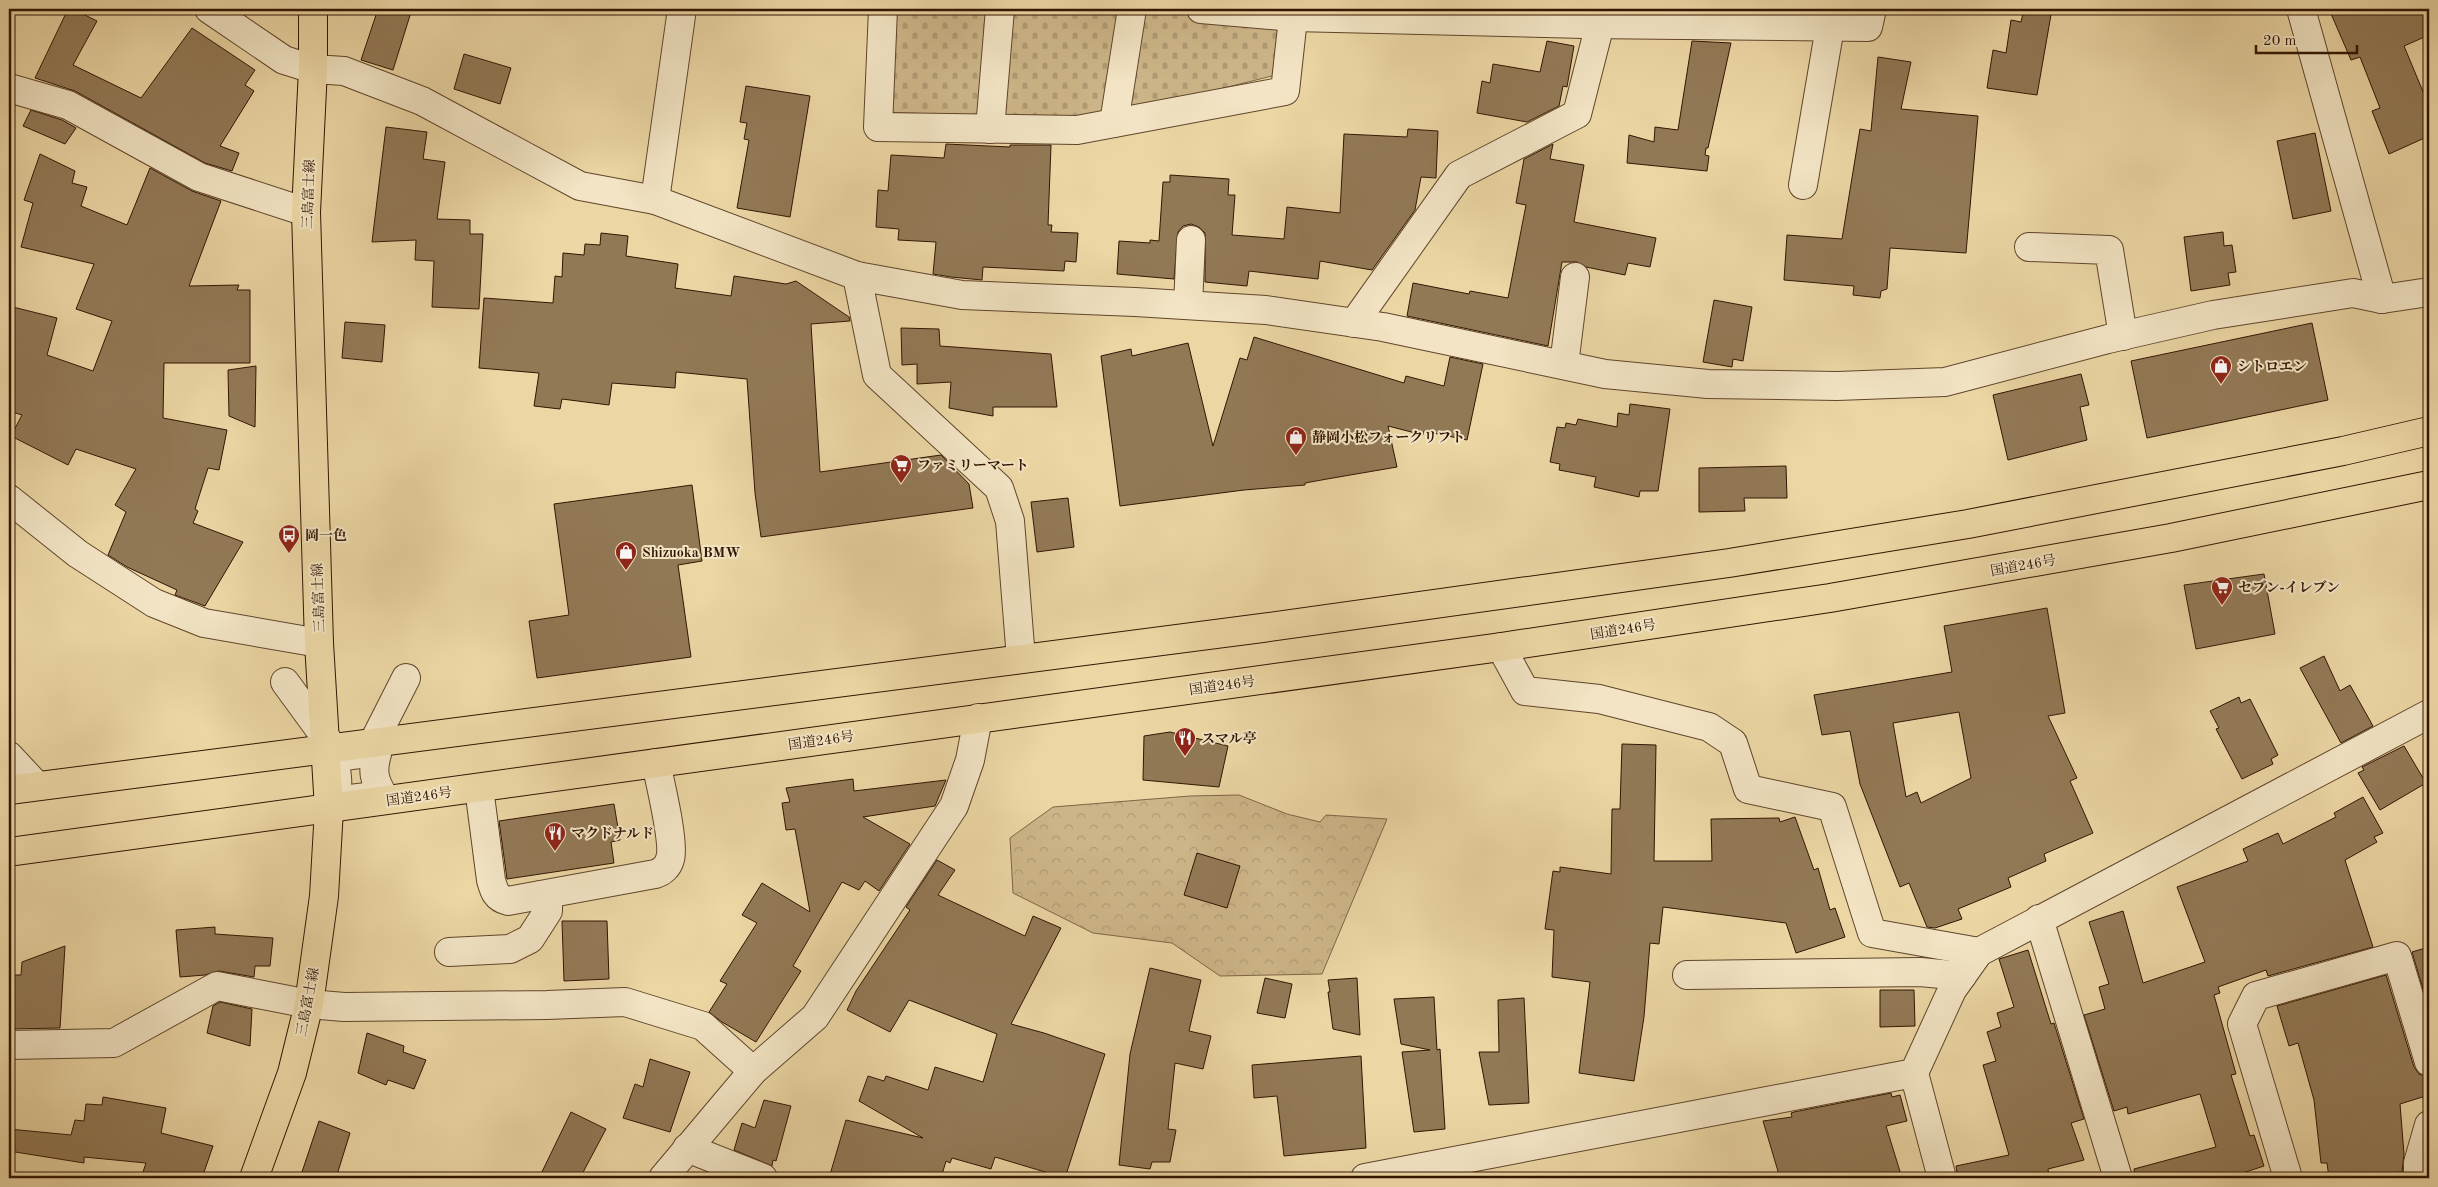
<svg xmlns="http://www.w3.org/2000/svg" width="2438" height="1187" font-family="'Old Standard TT','Noto Serif JP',serif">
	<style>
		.forest { fill: url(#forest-crowns); stroke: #7f6545 }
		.cemetery { fill: url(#cemetery-stones); stroke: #7f6545 }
		.building { fill: #927956; stroke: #321502; fill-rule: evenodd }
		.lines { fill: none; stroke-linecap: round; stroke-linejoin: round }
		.minor-casing { stroke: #60452a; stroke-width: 30 }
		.major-casing { stroke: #321502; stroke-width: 30 }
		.highway-casing { stroke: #321502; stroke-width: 30 }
		.minor { stroke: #f2e4c4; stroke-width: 28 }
		.major { stroke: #ebd6a4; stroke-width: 28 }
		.highway { stroke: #ebd6a4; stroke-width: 28 }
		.labels { text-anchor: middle; stroke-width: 4; stroke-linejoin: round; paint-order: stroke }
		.street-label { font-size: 14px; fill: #321502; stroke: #f2e4c4 }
		.poi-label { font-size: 14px; font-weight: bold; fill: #321502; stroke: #f2e4c4; text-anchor: start }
	</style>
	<defs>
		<pattern id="forest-crowns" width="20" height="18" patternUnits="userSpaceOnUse" patternTransform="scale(1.25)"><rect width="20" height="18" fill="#ccb588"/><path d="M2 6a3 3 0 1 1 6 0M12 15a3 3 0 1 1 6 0" fill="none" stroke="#b09b74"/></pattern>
		<pattern id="cemetery-stones" width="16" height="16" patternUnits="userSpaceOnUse" patternTransform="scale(1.25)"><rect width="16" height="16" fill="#ccb588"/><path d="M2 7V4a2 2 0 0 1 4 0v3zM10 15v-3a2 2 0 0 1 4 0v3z" fill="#b09b74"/></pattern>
	</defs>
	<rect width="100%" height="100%" fill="#ebd6a4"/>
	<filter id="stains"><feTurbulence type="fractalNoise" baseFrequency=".004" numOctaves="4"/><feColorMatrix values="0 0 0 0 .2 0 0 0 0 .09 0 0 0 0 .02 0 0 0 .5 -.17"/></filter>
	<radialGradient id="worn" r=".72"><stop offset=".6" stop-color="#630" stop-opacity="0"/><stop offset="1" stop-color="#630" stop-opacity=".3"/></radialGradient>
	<path class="forest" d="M 1239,795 L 1287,814 L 1320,822 L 1326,815 L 1387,819 L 1322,974 L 1220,976 L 1172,943 L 1093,933 L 1013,893 L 1010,838 L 1053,807 L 1190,796 Z"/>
	<path class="cemetery" d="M 888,9 L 1281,9 L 1280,74 L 1095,120 L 882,112 Z"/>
	<g class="building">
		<path d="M 68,9 L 73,9 L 97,21 L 73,65 L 141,98 L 192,28 L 255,70 L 245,85 L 254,91 L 220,146 L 239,153 L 232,171 L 205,163 L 75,91 L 35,78 Z"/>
		<path d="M 378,9 L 412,9 L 393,70 L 361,60 Z"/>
		<path d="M 2024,9 L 2052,9 L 2037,95 L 1987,88 L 1993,50 L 2006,53 L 2011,20 L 2021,22 Z"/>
		<path d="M 2329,9 L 2429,9 L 2429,35 L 2404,46 L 2429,106 L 2429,136 L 2389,154 L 2372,111 L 2380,108 L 2360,57 L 2351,60 Z"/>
		<path d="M 1547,41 L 1574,46 L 1567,87 L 1563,86 L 1559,106 L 1527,122 L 1477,113 L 1482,81 L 1490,83 L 1493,64 L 1540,72 Z"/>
		<path d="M 1692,41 L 1731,43 L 1708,148 L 1706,148 L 1705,155 L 1709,156 L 1707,171 L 1627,163 L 1629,135 L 1654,142 L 1655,127 L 1678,130 Z"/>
		<path d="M 464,54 L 511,68 L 500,104 L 454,89 Z"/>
		<path d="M 1878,57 L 1911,62 L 1901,109 L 1978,116 L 1966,253 L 1890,248 L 1887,289 L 1881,291 L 1880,298 L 1853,295 L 1854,286 L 1784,280 L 1787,235 L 1842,239 L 1860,129 L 1871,131 Z"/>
		<path d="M 746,86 L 810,96 L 790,217 L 737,208 L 749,140 L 744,139 L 747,123 L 740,122 Z"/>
		<path d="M 31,110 L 62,120 L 76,128 L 65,144 L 23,126 Z"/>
		<path d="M 386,127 L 427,132 L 423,159 L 445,162 L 437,219 L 470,220 L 470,234 L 483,234 L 479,309 L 432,307 L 434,261 L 415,260 L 416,240 L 372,242 Z"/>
		<path d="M 1408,129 L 1438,131 L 1436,178 L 1421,177 L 1415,210 L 1372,270 L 1320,261 L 1318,279 L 1249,271 L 1247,286 L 1205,282 L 1205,233 L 1199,227 L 1191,224 L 1183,226 L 1178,232 L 1174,279 L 1117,274 L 1119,241 L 1150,243 L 1150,240 L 1159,241 L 1163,182 L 1170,182 L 1170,175 L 1229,179 L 1228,195 L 1235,195 L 1232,235 L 1284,239 L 1287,207 L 1340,213 L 1344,134 L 1407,137 Z"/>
		<path d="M 2315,133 L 2331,211 L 2293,219 L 2277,141 Z"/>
		<path d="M 946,144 L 1010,147 L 1010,145 L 1051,145 L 1048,225 L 1052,225 L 1051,232 L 1078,233 L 1076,262 L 1065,261 L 1064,271 L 983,267 L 982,280 L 951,277 L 933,274 L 936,242 L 898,240 L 899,229 L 876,227 L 878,190 L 888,191 L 891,155 L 944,158 Z"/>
		<path d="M 1553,144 L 1550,159 L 1584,165 L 1574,222 L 1656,238 L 1650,267 L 1628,263 L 1625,275 L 1586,267 L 1577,262 L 1562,262 L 1548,346 L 1407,316 L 1413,283 L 1469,294 L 1470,291 L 1508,298 L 1526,205 L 1516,203 L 1524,159 Z"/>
		<path d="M 40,154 L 75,171 L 72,183 L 87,187 L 81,206 L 127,225 L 150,168 L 192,191 L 221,201 L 189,286 L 239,285 L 237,290 L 250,290 L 250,363 L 164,363 L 163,418 L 227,430 L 219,470 L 208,468 L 195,509 L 198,511 L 193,523 L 243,542 L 205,606 L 175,595 L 177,590 L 127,567 L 108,555 L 126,512 L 115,505 L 136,469 L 76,449 L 68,465 L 11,436 L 22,415 L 9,411 L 9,306 L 57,318 L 47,355 L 93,371 L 112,321 L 76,309 L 94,264 L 21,247 L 33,203 L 24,200 Z"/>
		<path d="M 2223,232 L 2224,246 L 2232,245 L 2236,272 L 2228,273 L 2230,285 L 2191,291 L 2184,237 Z"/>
		<path d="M 601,233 L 628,236 L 626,256 L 678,264 L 675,288 L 731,296 L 734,276 L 786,284 L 796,281 L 849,317 L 850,321 L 811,324 L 820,472 L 941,455 L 969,484 L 973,508 L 761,537 L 755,493 L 747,379 L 676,372 L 675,388 L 612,383 L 609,405 L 562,399 L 560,409 L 534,406 L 539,373 L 479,368 L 484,298 L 553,303 L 555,276 L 562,277 L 563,253 L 584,255 L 585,244 L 600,245 Z"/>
		<path d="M 1714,300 L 1752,307 L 1743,361 L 1733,359 L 1732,367 L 1703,362 Z"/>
		<path d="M 345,322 L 385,325 L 382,362 L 342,358 Z"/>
		<path d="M 2312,323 L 2328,400 L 2147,438 L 2131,361 Z"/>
		<path d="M 901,328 L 939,329 L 940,346 L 1051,354 L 1057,407 L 993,407 L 993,416 L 949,408 L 951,382 L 917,384 L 917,364 L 902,365 Z"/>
		<path d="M 1254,337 L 1404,383 L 1406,376 L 1444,386 L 1450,357 L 1483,364 L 1467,440 L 1424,431 L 1423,435 L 1388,426 L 1397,467 L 1327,479 L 1305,483 L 1305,485 L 1244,490 L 1120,506 L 1101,356 L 1131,349 L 1132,356 L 1188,343 L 1213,446 L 1240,358 L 1247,360 Z"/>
		<path d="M 256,366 L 255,427 L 229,416 L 228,370 Z"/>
		<path d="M 2081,374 L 2089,405 L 2080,407 L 2087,440 L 2008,460 L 1993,395 Z"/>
		<path d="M 1630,404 L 1670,409 L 1658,491 L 1640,491 L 1639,497 L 1594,487 L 1596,477 L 1559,470 L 1560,464 L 1550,462 L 1557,427 L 1565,428 L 1566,423 L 1576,425 L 1578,419 L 1617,427 L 1618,413 L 1629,415 Z"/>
		<path d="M 1786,466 L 1787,498 L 1744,498 L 1745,511 L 1699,512 L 1699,468 Z"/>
		<path d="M 692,485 L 702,561 L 678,565 L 691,657 L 537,678 L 529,621 L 569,615 L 554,504 Z"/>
		<path d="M 1068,498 L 1074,547 L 1037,552 L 1031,502 Z"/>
		<path d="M 2264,574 L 2275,634 L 2196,649 L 2184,585 Z"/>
		<path d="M 2047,608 L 2065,713 L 2048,716 L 2077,778 L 2070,781 L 2093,833 L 2044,854 L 2046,861 L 2008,878 L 2011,887 L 1958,909 L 1962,919 L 1935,928 L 1927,927 L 1909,883 L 1900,887 L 1860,784 L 1850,731 L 1822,735 L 1814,695 L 1952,672 L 1944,626 ZM 1959,712 L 1971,778 L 1921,803 L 1917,792 L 1906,797 L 1893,723 Z"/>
		<path d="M 2324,656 L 2340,691 L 2350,685 L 2373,726 L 2341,743 L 2300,668 Z"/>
		<path d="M 2239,697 L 2241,703 L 2250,699 L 2278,755 L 2271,759 L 2273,764 L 2242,779 L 2216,729 L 2219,728 L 2210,711 Z"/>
		<path d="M 1170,732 L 1228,746 L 1219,787 L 1143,780 L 1144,736 Z"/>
		<path d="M 1622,744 L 1656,745 L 1654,861 L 1712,861 L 1711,819 L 1779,818 L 1780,822 L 1795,817 L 1814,870 L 1818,868 L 1830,910 L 1835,908 L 1845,937 L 1796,953 L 1786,923 L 1663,907 L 1659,944 L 1650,943 L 1644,1017 L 1634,1081 L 1579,1073 L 1590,982 L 1552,977 L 1554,930 L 1545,929 L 1553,871 L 1560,872 L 1560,867 L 1611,874 L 1612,809 L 1620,809 Z"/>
		<path d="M 2404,746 L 2426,783 L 2380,810 L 2358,773 L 2364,770 L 2362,767 Z"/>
		<path d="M 853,779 L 854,791 L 946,780 L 935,806 L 863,817 L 910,844 L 879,891 L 865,881 L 859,890 L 842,882 L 793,966 L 801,971 L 756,1042 L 722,1022 L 709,1012 L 727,984 L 720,981 L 757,923 L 742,915 L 762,883 L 810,912 L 795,829 L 786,830 L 782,803 L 790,802 L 786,788 Z"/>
		<path d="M 2363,797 L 2383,833 L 2374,837 L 2377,842 L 2345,860 L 2373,947 L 2268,976 L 2266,970 L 2218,987 L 2220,993 L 2214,995 L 2236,1074 L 2231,1075 L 2250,1136 L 2254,1135 L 2264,1166 L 2227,1178 L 2135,1178 L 2134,1169 L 2216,1147 L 2200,1094 L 2128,1114 L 2127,1107 L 2114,1111 L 2084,1015 L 2105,1009 L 2099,987 L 2109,984 L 2089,922 L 2123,911 L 2143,983 L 2205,962 L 2177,887 L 2248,861 L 2243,849 L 2278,833 L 2283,844 L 2336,817 L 2334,813 Z"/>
		<path d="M 614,804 L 620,840 L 611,842 L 614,863 L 507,879 L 499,821 Z"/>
		<path d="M 1197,853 L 1240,866 L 1227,908 L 1184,895 Z"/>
		<path d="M 937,860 L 955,870 L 938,895 L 1025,936 L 1033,916 L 1061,928 L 1011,1024 L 1044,1033 L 1105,1054 L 1065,1178 L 995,1157 L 991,1169 L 952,1158 L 950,1163 L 946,1161 L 941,1178 L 829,1178 L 846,1120 L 923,1138 L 859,1101 L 868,1076 L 884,1081 L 886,1076 L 928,1090 L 935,1067 L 983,1082 L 997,1034 L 909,1000 L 890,1032 L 847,1010 L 856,991 L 910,910 L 906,907 Z"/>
		<path d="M 562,921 L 607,921 L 609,979 L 564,981 Z"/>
		<path d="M 215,927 L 215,934 L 273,938 L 270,966 L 255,966 L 254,977 L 219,971 L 205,975 L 180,977 L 176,930 Z"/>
		<path d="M 65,946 L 60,1028 L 9,1029 L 9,999 L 14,1000 L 14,975 L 21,975 L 22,962 Z"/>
		<path d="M 2429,947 L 2429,1009 L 2412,952 Z"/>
		<path d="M 2028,950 L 2051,1024 L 2054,1023 L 2084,1119 L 2071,1123 L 2084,1160 L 2048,1169 L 2049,1178 L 1958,1178 L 1956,1166 L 2009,1155 L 1983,1065 L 1996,1061 L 1987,1032 L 2001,1027 L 1997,1013 L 2014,1007 L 1999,959 Z"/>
		<path d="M 1150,968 L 1201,980 L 1189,1031 L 1211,1036 L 1203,1069 L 1175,1063 L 1168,1129 L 1176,1130 L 1170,1162 L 1152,1162 L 1150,1169 L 1119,1165 L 1130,1054 Z"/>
		<path d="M 2386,975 L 2414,1067 L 2419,1074 L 2429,1077 L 2429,1095 L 2400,1104 L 2404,1154 L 2402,1172 L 2367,1175 L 2368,1178 L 2329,1178 L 2327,1163 L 2321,1163 L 2314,1100 L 2298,1043 L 2289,1046 L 2277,1006 Z"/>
		<path d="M 1265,978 L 1292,984 L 1285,1018 L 1257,1013 Z"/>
		<path d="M 1357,978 L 1360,1035 L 1333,1029 L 1328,992 L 1330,992 L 1328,980 Z"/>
		<path d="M 1880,990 L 1914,990 L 1915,1026 L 1880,1027 Z"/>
		<path d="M 1434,997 L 1437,1050 L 1440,1049 L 1445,1129 L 1414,1132 L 1402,1052 L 1430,1050 L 1401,1044 L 1394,999 Z"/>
		<path d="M 1524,998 L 1529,1103 L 1489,1105 L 1479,1052 L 1499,1052 L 1498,1000 Z"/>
		<path d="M 220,1002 L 252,1009 L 250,1046 L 207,1033 L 213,1006 Z"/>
		<path d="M 367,1033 L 404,1046 L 403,1052 L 426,1060 L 414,1089 L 388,1080 L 386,1085 L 358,1073 Z"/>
		<path d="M 1361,1056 L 1366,1148 L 1284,1156 L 1277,1096 L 1254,1098 L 1252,1065 Z"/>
		<path d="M 650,1059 L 690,1072 L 670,1132 L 623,1118 L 635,1084 L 643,1087 Z"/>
		<path d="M 1891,1093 L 1892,1097 L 1900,1095 L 1907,1121 L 1886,1126 L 1902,1178 L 1780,1178 L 1763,1121 L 1792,1117 L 1791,1113 L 1794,1112 Z"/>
		<path d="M 103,1097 L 166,1108 L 161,1133 L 213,1146 L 202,1178 L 141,1178 L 146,1163 L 84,1157 L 84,1163 L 9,1151 L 9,1129 L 71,1135 L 75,1120 L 84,1121 L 86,1104 L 102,1105 Z"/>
		<path d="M 764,1100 L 791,1106 L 776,1161 L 773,1160 L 772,1166 L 734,1150 L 742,1123 L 755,1128 Z"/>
		<path d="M 571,1112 L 606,1129 L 580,1178 L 539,1178 Z"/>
		<path d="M 319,1121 L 350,1133 L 336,1178 L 300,1178 Z"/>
	</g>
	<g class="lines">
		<g class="minor-casing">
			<g id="minor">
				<path d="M 209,9 L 284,60 L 313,69 L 344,71 L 422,101 L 580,186 L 655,200 L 857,276 L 962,295 L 1135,302 L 1266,310 L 1383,327 L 1605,374 L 1708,384 L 1837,386 L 1945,382 L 2108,339 L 2213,315 L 2353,293 L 2382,299 L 2429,292"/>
				<path d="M 883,9 L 878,127 L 1077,130 L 1285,91 L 1294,9"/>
				<path d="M 1201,9 L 1293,17 L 1584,24 L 1587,9"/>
				<path d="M 2301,9 L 2382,299"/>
				<path d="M 1584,24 L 1868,27 L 1872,9"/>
				<path d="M 9,88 L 68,105 L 199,177 L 306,212"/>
				<path d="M 1114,123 L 1132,9"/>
				<path d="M 990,129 L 1000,9"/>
				<path d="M 1803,185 L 1830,27"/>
				<path d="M 655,200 L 682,9"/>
				<path d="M 2029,247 L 2109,250 L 2123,336"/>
				<path d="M 857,276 L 877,375 L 999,488 L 1010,521 L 1021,659"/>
				<path d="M 1188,305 L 1191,240"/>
				<path d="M 1354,323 L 1459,175 L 1577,114 L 1600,24"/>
				<path d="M 1564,365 L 1575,277"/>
				<path d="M 9,499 L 78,554 L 154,603 L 204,623 L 319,643"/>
				<path d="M 1501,647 L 1525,691 L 1599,699 L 1709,727 L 1733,743 L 1748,789 L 1832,807 L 1872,933 L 1979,952"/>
				<path d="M 285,682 L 331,745"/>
				<path d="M 368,753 L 377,754 C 372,771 374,780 383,795 L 334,801 C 339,786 338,774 333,759 L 339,757 Z"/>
				<path d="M 368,753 L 406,678"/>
				<path d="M 9,756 L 37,786"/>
				<path d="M 479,788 L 491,880 C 494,891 496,898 508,901 L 655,874 C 662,872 668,867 670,859 C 675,844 660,782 656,763"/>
				<path d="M 2039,919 L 2118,1178"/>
				<path d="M 449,952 L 510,949 L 530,939 L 548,911 L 548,899 L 541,895"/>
				<path d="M 1687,975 L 1920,972 L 1962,976"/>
				<path d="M 9,1045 L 114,1043 L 217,986 L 309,1004 L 344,1007 L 547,1005 L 625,1002 L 703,1026 L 753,1071"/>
				<path d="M 687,1148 L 763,1178"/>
				<path d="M 663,1178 L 753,1071 L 815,1017 L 954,806 L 970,760 L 978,718"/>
				<path d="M 1365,1178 L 1914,1073"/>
				<path d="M 1942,1178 L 1914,1073 L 1952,990 L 1979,952 L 2429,714"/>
				<path d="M 2288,1178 L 2242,1024 L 2256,996 L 2397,956 L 2429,1062"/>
				<path d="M 2418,1178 L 2418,1163 L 2429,1125"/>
			</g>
		</g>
		<g class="major-casing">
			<path id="major" d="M 254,1178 L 292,1073 L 309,1004 L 324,896 L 329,809 L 319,643 L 306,212 L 313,69 L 313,9"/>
		</g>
		<g class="highway-casing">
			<g id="highway">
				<path d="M 9,790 L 1262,628 L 1729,563 L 1968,524 L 2343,451 L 2429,431"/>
				<path d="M 9,852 L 1501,647 L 1830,598 L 2171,538 L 2429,485"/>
			</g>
		</g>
		<use href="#minor" class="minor"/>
		<use href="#major" class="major"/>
		<use href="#highway" class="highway"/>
	</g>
	<defs>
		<g id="shop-pin" transform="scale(1.125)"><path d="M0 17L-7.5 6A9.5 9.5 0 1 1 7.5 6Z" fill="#8f2418" stroke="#f2e4c4"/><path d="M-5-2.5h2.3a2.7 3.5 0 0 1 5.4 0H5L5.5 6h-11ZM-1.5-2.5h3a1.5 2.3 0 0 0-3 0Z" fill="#fff"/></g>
		<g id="supermarket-pin" transform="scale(1.125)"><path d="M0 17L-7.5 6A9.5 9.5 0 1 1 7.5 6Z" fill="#8f2418" stroke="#f2e4c4"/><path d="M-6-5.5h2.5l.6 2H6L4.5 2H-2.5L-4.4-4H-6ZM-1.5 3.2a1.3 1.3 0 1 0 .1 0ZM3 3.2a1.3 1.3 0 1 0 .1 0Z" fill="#fff"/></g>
		<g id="bus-pin" transform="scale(1.125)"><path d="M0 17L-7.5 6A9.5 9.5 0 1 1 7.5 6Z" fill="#8f2418" stroke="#f2e4c4"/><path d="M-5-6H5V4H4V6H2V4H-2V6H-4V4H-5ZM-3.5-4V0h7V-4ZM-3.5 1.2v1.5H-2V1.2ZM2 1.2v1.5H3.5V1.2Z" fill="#fff"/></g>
		<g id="restaurant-pin" transform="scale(1.125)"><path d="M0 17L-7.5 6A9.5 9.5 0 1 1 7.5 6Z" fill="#8f2418" stroke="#f2e4c4"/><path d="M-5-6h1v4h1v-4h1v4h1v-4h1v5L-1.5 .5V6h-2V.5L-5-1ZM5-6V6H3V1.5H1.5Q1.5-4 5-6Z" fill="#fff"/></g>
	</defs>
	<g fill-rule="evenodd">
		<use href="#shop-pin" x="2221" y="366"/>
		<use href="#shop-pin" x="1296" y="437"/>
		<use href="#supermarket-pin" x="901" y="465"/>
		<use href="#bus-pin" x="289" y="535"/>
		<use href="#shop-pin" x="626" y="552"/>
		<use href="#supermarket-pin" x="2222" y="587"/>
		<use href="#restaurant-pin" x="1185" y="738"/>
		<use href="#restaurant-pin" x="555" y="833"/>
	</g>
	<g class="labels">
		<g class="street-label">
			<text transform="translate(308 194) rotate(-88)" y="5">三島富士線</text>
			<text transform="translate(2023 565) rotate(-10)" y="5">国道246号</text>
			<text transform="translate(318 598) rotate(-92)" y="5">三島富士線</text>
			<text transform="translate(1623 629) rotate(-9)" y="5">国道246号</text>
			<text transform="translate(1222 685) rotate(-8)" y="5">国道246号</text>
			<text transform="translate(821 740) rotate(-8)" y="5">国道246号</text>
			<text transform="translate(419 796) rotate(-8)" y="5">国道246号</text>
			<text transform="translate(307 1002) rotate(-79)" y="5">三島富士線</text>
		</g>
		<g class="poi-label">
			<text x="2237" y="371">シトロエン</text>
			<text x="1312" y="442">静岡小松フォークリフト</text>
			<text x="917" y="470">ファミリーマート</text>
			<text x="305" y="540">岡一色</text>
			<text x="642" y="557">Shizuoka BMW</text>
			<text x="2238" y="592">セブン-イレブン</text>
			<text x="1201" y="743">スマル亭</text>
			<text x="571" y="838">マクドナルド</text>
		</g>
	</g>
	<rect width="2438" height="1187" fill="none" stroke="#ebd6a4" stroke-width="30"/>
	<rect x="10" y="10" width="2418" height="1167" fill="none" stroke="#321502" stroke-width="2.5"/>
	<rect x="15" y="15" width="2408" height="1157" fill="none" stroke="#321502"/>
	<path d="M2256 45v8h101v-8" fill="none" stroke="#321502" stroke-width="2.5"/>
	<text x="2263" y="45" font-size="15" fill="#321502" stroke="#f2e4c4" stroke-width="4" paint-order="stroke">20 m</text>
	<rect width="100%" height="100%" filter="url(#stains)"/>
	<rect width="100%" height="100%" fill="url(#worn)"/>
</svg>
